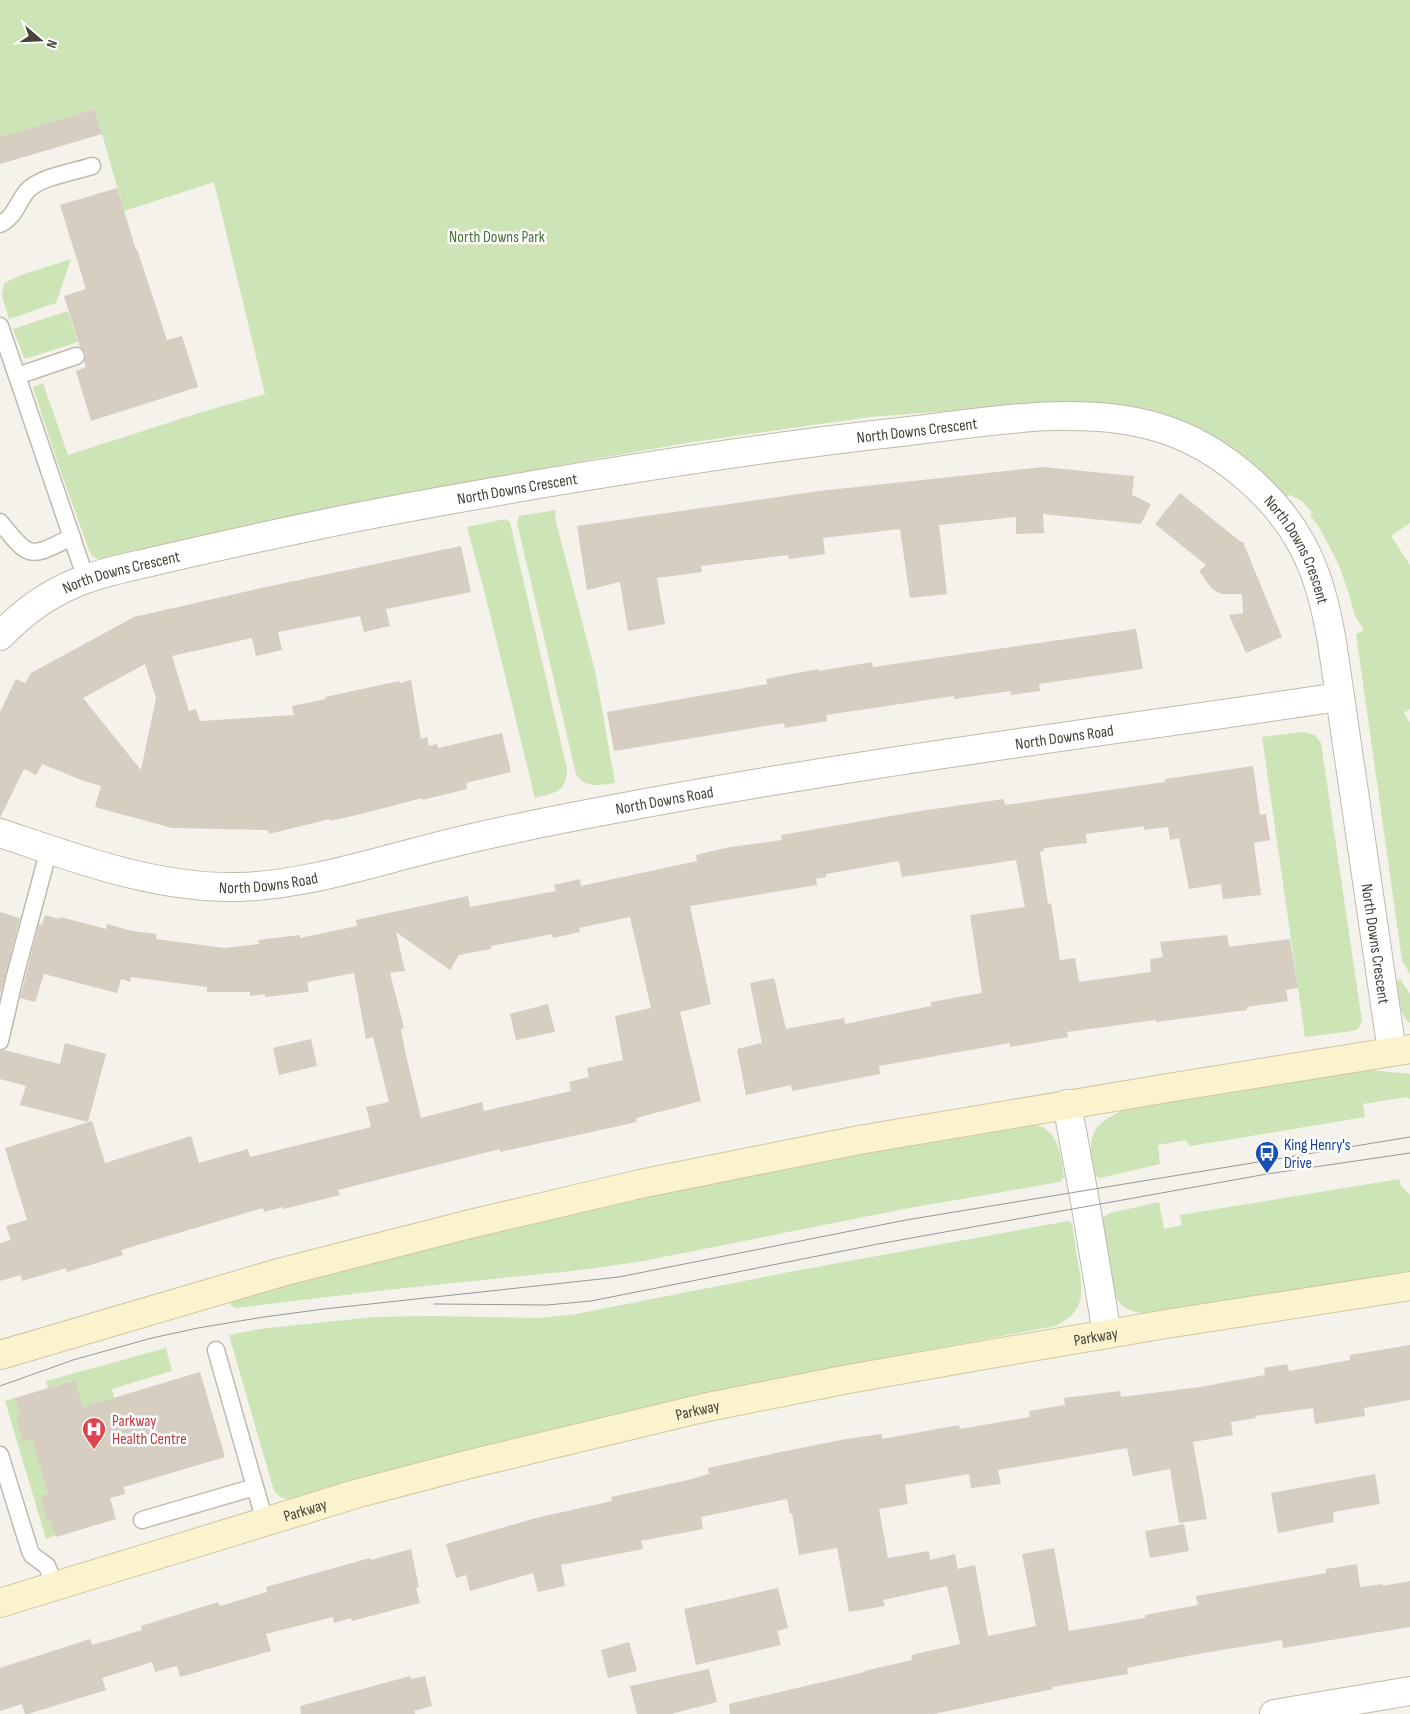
<svg xmlns="http://www.w3.org/2000/svg" width="1410" height="1714" font-family="'Sofia Sans Condensed',sans-serif">
	<style>
		.green { fill: #cde4b7 }
		.building { fill: #d5cec1; fill-rule: evenodd }
		.lines { fill: none; stroke-linecap: round; stroke-linejoin: round }
		.lane-casing { stroke: #bfbaae; stroke-width: 19 }
		.street-casing { stroke: #bfbaae; stroke-width: 30 }
		.secondary-casing { stroke: #cfc69e; stroke-width: 30 }
		.lane { stroke: #fff; stroke-width: 16 }
		.street { stroke: #fff; stroke-width: 28 }
		.secondary { stroke: #faf3ce; stroke-width: 28 }
		.tram { stroke: #989898; stroke-width: 1 }
		.labels { text-anchor: middle; stroke-width: 5; stroke-linejoin: round; paint-order: stroke }
		.park-label { font-size: 16px; fill: #467531; stroke: #fff }
		.street-label { font-size: 16px; fill: #474339; stroke: #fff }
		.transit-label { font-size: 16px; fill: #164399; stroke: #fff; text-anchor: start }
		.health-label { font-size: 16px; fill: #be3a42; stroke: #fff; text-anchor: start }
	</style>
	<rect width="100%" height="100%" fill="#f4f2eb"/>
	<g class="green">
		<path d="M 0,0 L 1410,0 L 1410,523 L 1391,536 L 1410,565 L 1410,709 L 1404,713 L 1410,723 L 1410,974 L 1402,960 L 1356,634 L 1364,630 L 1355,616 L 1348,591 L 1339,565 L 1319,527 L 1310,515 L 1312,512 L 1302,501 L 1290,495 L 1283,498 L 1195,427 L 1169,417 L 1143,409 L 1111,405 L 1072,402 L 1037,404 L 870,417 L 693,442 L 583,461 L 306,514 L 106,560 C 99,560 95,559 90,553 L 56,458 L 33,387 L 43,383 L 68,455 L 199,413 L 265,394 L 214,182 L 124,211 L 95,109 L 0,137 Z"/>
		<path d="M 71,259 L 56,303 L 9,319 L 2,296 L 4,283 L 21,275 Z"/>
		<path d="M 68,311 L 78,342 L 28,358 L 24,358 L 13,329 Z"/>
		<path d="M 556,510 L 555,518 L 596,675 L 615,783 C 599,785 585,789 576,774 L 517,523 L 519,516 Z"/>
		<path d="M 505,519 L 510,522 L 511,527 L 567,769 C 567,792 554,793 535,798 L 486,598 L 467,527 Z"/>
		<path d="M 1303,732 L 1315,735 L 1321,743 L 1362,1021 L 1358,1029 L 1352,1031 L 1305,1037 L 1262,737 Z"/>
		<path d="M 1400,979 L 1410,994 L 1410,1023 C 1398,1015 1399,994 1397,981 Z"/>
		<path d="M 1362,1070 L 1371,1070 L 1410,1074 L 1410,1099 L 1407,1097 L 1363,1104 L 1365,1117 L 1190,1146 L 1186,1140 L 1158,1145 L 1160,1164 L 1100,1178 L 1094,1175 C 1088,1138 1088,1126 1124,1110 Z"/>
		<path d="M 1032,1124 C 1059,1129 1061,1154 1064,1177 L 1060,1182 L 904,1209 L 638,1262 L 572,1271 L 386,1290 L 236,1308 L 231,1306 L 230,1301 L 446,1244 L 634,1200 L 851,1155 Z"/>
		<path d="M 1399,1179 L 1401,1186 L 1410,1195 L 1410,1272 L 1147,1313 C 1137,1313 1126,1311 1119,1302 C 1108,1289 1105,1237 1102,1218 L 1110,1213 L 1159,1202 L 1164,1229 L 1182,1225 L 1180,1215 Z"/>
		<path d="M 1068,1221 L 1072,1224 C 1074,1237 1076,1250 1078,1263 C 1084,1293 1085,1312 1055,1326 L 783,1377 L 702,1394 L 426,1461 L 343,1483 L 290,1499 L 281,1498 L 274,1491 L 229,1335 L 259,1329 L 374,1317 L 429,1316 L 540,1318 L 576,1314 L 789,1272 Z"/>
		<path d="M 166,1348 L 172,1371 L 112,1389 L 114,1398 L 83,1407 L 74,1380 L 48,1388 L 46,1381 Z"/>
		<path d="M 15,1398 L 20,1416 L 16,1418 L 32,1439 L 48,1494 L 40,1497 L 47,1520 L 51,1519 L 56,1535 L 46,1539 L 5,1401 Z"/>
	</g>
	<g class="building">
		<path d="M 95,109 L 102,134 L 0,164 L 0,137 Z"/>
		<path d="M 117,188 L 136,250 L 137,249 L 167,340 L 182,336 L 198,387 L 91,421 L 76,371 L 86,367 L 84,361 L 86,353 L 80,347 L 64,296 L 86,289 L 60,205 Z"/>
		<path d="M 1043,467 L 1134,476 L 1132,495 L 1151,504 L 1141,524 L 1043,514 L 1044,533 L 1016,534 L 1016,517 L 939,525 L 947,594 L 910,598 L 900,529 L 823,538 L 825,554 L 789,559 L 788,555 L 701,566 L 702,572 L 657,578 L 665,624 L 628,631 L 620,582 L 587,590 L 577,526 L 819,491 Z"/>
		<path d="M 1180,493 L 1241,542 L 1243,542 L 1282,637 L 1246,653 L 1229,615 L 1243,613 L 1242,594 L 1221,594 L 1212,589 L 1199,571 L 1206,565 L 1155,524 Z"/>
		<path d="M 461,546 L 471,592 L 386,609 L 390,626 L 364,632 L 360,616 L 278,632 L 282,650 L 256,656 L 252,638 L 172,656 L 189,711 L 196,709 L 200,721 L 294,715 L 292,706 L 326,699 L 325,697 L 399,681 L 400,683 L 411,680 L 421,739 L 427,737 L 429,746 L 437,744 L 438,748 L 502,733 L 511,772 L 466,783 L 467,789 L 422,800 L 422,798 L 357,815 L 330,821 L 330,819 L 269,834 L 268,830 L 172,828 L 95,807 L 101,786 L 84,781 L 42,764 L 36,775 L 24,769 L 0,818 L 0,712 L 16,679 L 25,683 L 31,673 L 134,617 L 266,587 ZM 145,664 L 156,698 L 141,770 L 83,698 Z"/>
		<path d="M 1136,629 L 1143,669 L 1039,684 L 1040,691 L 1011,695 L 1011,691 L 954,699 L 954,696 L 826,715 L 827,721 L 785,728 L 784,723 L 614,751 L 607,712 L 767,684 L 766,679 L 818,669 L 819,671 L 872,662 L 873,667 Z"/>
		<path d="M 1253,766 L 1260,815 L 1266,814 L 1270,840 L 1254,843 L 1261,895 L 1223,899 L 1221,884 L 1189,889 L 1179,838 L 1170,840 L 1168,827 L 1144,830 L 1144,826 L 1086,834 L 1087,843 L 1044,848 L 1044,851 L 1040,852 L 1048,904 L 1051,903 L 1060,960 L 1075,958 L 1079,982 L 1151,972 L 1150,959 L 1163,957 L 1160,942 L 1227,935 L 1229,947 L 1290,939 L 1298,988 L 1286,990 L 1288,1001 L 1247,1007 L 1247,1010 L 1156,1022 L 1156,1020 L 1067,1032 L 1068,1037 L 1010,1047 L 1010,1043 L 879,1066 L 880,1074 L 792,1091 L 791,1085 L 746,1095 L 737,1049 L 762,1043 L 750,983 L 774,978 L 786,1029 L 844,1018 L 845,1024 L 931,1006 L 931,1002 L 982,993 L 970,915 L 1025,907 L 1016,860 L 902,877 L 899,861 L 826,874 L 826,877 L 816,879 L 817,885 L 690,906 L 711,1004 L 680,1012 L 701,1101 L 636,1118 L 637,1122 L 500,1152 L 500,1149 L 338,1190 L 340,1195 L 283,1209 L 283,1207 L 264,1212 L 263,1208 L 121,1250 L 123,1255 L 67,1272 L 66,1268 L 22,1281 L 21,1275 L 0,1281 L 0,1243 L 11,1240 L 6,1226 L 27,1220 L 5,1148 L 92,1121 L 105,1163 L 191,1136 L 199,1163 L 248,1149 L 250,1157 L 371,1127 L 366,1107 L 389,1102 L 373,1037 L 366,1039 L 354,973 L 307,982 L 309,992 L 265,997 L 265,994 L 250,996 L 250,992 L 207,992 L 207,987 L 131,977 L 130,982 L 121,979 L 117,993 L 44,974 L 35,1002 L 20,998 L 39,924 L 42,925 L 45,915 L 59,919 L 60,917 L 106,929 L 107,924 L 132,931 L 157,934 L 156,939 L 224,948 L 259,944 L 258,940 L 300,935 L 300,938 L 357,926 L 356,920 L 468,896 L 470,907 L 556,891 L 554,885 L 580,879 L 581,886 L 697,861 L 696,855 L 730,847 L 782,840 L 781,835 L 920,811 L 1004,799 L 1005,805 L 1165,782 L 1165,779 ZM 630,917 L 651,1008 L 615,1016 L 623,1060 L 587,1068 L 589,1077 L 569,1082 L 571,1091 L 484,1111 L 482,1102 L 421,1118 L 405,1051 L 401,1029 L 404,1028 L 390,973 L 405,971 L 396,932 L 450,970 L 459,955 L 491,949 L 491,946 L 552,934 L 553,938 L 580,932 L 579,928 Z"/>
		<path d="M 0,912 L 20,918 L 1,993 L 0,992 Z"/>
		<path d="M 548,1004 L 555,1032 L 516,1040 L 510,1014 Z"/>
		<path d="M 311,1039 L 317,1066 L 279,1075 L 273,1048 Z"/>
		<path d="M 65,1043 L 106,1054 L 88,1122 L 20,1105 L 26,1086 L 0,1079 L 0,1051 L 4,1050 L 60,1064 Z"/>
		<path d="M 1410,1345 L 1410,1400 L 1364,1408 L 1365,1416 L 1315,1424 L 1313,1408 L 1255,1416 L 1256,1418 L 1231,1422 L 1233,1435 L 1193,1442 L 1207,1519 L 1179,1523 L 1170,1469 L 1133,1476 L 1127,1448 L 998,1470 L 1001,1484 L 971,1488 L 969,1474 L 905,1485 L 908,1504 L 879,1509 L 888,1558 L 929,1551 L 930,1560 L 955,1554 L 958,1569 L 975,1565 L 988,1636 L 1036,1626 L 1022,1554 L 1054,1548 L 1069,1631 L 1145,1618 L 1145,1615 L 1198,1605 L 1196,1596 L 1326,1573 L 1326,1569 L 1357,1564 L 1360,1587 L 1383,1584 L 1383,1586 L 1410,1581 L 1410,1627 L 1283,1648 L 1282,1640 L 1198,1654 L 1127,1668 L 1128,1674 L 1052,1687 L 1053,1689 L 934,1714 L 730,1714 L 729,1704 L 865,1672 L 864,1671 L 912,1660 L 911,1655 L 960,1644 L 947,1586 L 883,1600 L 885,1606 L 849,1612 L 837,1548 L 799,1555 L 792,1513 L 790,1514 L 787,1499 L 701,1517 L 703,1529 L 641,1541 L 643,1549 L 561,1565 L 565,1586 L 538,1592 L 533,1573 L 470,1591 L 466,1575 L 456,1578 L 446,1544 L 536,1518 L 612,1501 L 611,1497 L 688,1480 L 709,1474 L 708,1468 L 781,1452 L 846,1439 L 882,1434 L 882,1439 L 959,1425 L 960,1429 L 1030,1417 L 1029,1411 L 1065,1405 L 1064,1398 L 1120,1391 L 1121,1397 L 1200,1387 L 1265,1375 L 1264,1368 L 1287,1364 L 1289,1371 L 1350,1360 L 1350,1355 Z"/>
		<path d="M 200,1372 L 225,1457 L 124,1487 L 125,1494 L 110,1498 L 116,1519 L 56,1537 L 50,1520 L 47,1521 L 40,1496 L 48,1494 L 32,1439 L 23,1442 L 16,1418 L 20,1416 L 15,1398 L 75,1380 L 83,1407 Z"/>
		<path d="M 1375,1474 L 1380,1504 L 1333,1512 L 1334,1522 L 1278,1533 L 1271,1493 Z"/>
		<path d="M 1184,1524 L 1189,1551 L 1150,1558 L 1145,1531 Z"/>
		<path d="M 411,1549 L 419,1587 L 416,1588 L 420,1603 L 352,1621 L 351,1618 L 334,1623 L 333,1617 L 266,1634 L 271,1651 L 180,1677 L 177,1666 L 155,1672 L 152,1662 L 102,1678 L 106,1690 L 28,1714 L 25,1714 L 22,1704 L 0,1711 L 0,1668 L 90,1639 L 92,1645 L 116,1638 L 142,1630 L 141,1626 L 218,1602 L 220,1606 L 267,1592 L 266,1587 L 370,1558 L 371,1560 Z"/>
		<path d="M 778,1588 L 788,1628 L 777,1631 L 781,1645 L 696,1665 L 684,1609 Z"/>
		<path d="M 629,1642 L 637,1671 L 608,1678 L 601,1650 Z"/>
		<path d="M 709,1669 L 717,1702 L 671,1714 L 637,1714 L 630,1686 Z"/>
		<path d="M 410,1676 L 411,1679 L 425,1676 L 432,1706 L 414,1711 L 415,1714 L 301,1714 L 300,1706 Z"/>
	</g>
	<g class="lines">
		<g class="lane-casing">
			<g id="lane">
				<path d="M 0,224 C 15,217 17,203 27,191 C 39,177 74,172 92,166"/>
				<path d="M 0,326 L 86,579"/>
				<path d="M 17,376 L 76,356"/>
				<path d="M 0,522 C 31,560 29,558 72,537"/>
				<path d="M 0,1041 L 15,976 L 49,849"/>
				<path d="M 216,1350 L 255,1487"/>
				<path d="M 0,1455 L 30,1551 L 32,1555 L 47,1566 L 55,1586"/>
				<path d="M 142,1520 L 255,1487 L 265,1521"/>
			</g>
		</g>
		<g class="street-casing">
			<g id="street">
				<path id="s1" d="M 0,636 C 24,611 54,590 86,579 C 110,570 135,566 159,560 C 207,549 256,538 304,528 C 382,511 460,498 539,484 C 659,464 779,445 901,432 C 982,423 1081,403 1160,428 C 1216,445 1273,492 1301,543 C 1318,573 1326,608 1332,642 L 1392,1052"/>
				<path id="s2" d="M 0,833 C 78,859 156,889 239,887 C 301,885 361,866 420,851 C 484,834 549,821 614,809 C 854,763 1097,733 1339,697"/>
				<path d="M 1067,1104 L 1086,1207 L 1107,1334"/>
				<path d="M 1274,1714 L 1410,1691"/>
			</g>
		</g>
		<g class="secondary-casing">
			<g id="secondary">
				<path d="M 0,1355 L 282,1272 L 466,1225 L 640,1184 L 859,1140 L 1174,1087 L 1410,1049"/>
				<path id="s3" d="M 0,1603 L 359,1493 L 466,1465 L 703,1408 L 843,1380 L 973,1357 L 1166,1324 L 1410,1286"/>
			</g>
		</g>
		<use href="#lane" class="lane"/>
		<use href="#street" class="street"/>
		<use href="#secondary" class="secondary"/>
		<g class="tram">
			<path d="M 434,1304 L 547,1305 L 591,1301 L 878,1244 L 1267,1174 L 1410,1153"/>
			<path d="M 0,1386 L 73,1360 L 152,1338 L 198,1328 L 264,1317 L 324,1309 L 619,1277 L 906,1220 L 1410,1137"/>
		</g>
	</g>
	<defs>
		<g id="bus-pin" transform="scale(1.25)"><path d="M0 17L-7.5 6A9.5 9.5 0 1 1 7.5 6Z" fill="#1a4fb4" stroke="#fff"/><path d="M-5-6H5V4H4V6H2V4H-2V6H-4V4H-5ZM-3.5-4V0h7V-4ZM-3.5 1.2v1.5H-2V1.2ZM2 1.2v1.5H3.5V1.2Z" fill="#fff"/></g>
		<g id="hospital-pin" transform="scale(1.25)"><path d="M0 17L-7.5 6A9.5 9.5 0 1 1 7.5 6Z" fill="#e0444e" stroke="#fff"/><path d="M-5-5h3v3.5h4V-5h3V5h-3V1.5h-4V5h-3Z" fill="#fff"/></g>
	</defs>
	<g fill-rule="evenodd">
		<use href="#bus-pin" x="1267" y="1153"/>
		<use href="#hospital-pin" x="94" y="1429"/>
	</g>
	<g class="labels">
		<g class="park-label">
			<text x="497" y="242">North Downs Park</text>
		</g>
		<g class="street-label">
			<text dy="6" stroke="none"><textPath href="#s1" startOffset="949">North Downs Crescent</textPath></text>
			<text dy="6" stroke="none"><textPath href="#s1" startOffset="545">North Downs Crescent</textPath></text>
			<text dy="6" stroke="none"><textPath href="#s1" startOffset="1384">North Downs Crescent</textPath></text>
			<text dy="6" stroke="none"><textPath href="#s1" startOffset="140">North Downs Crescent</textPath></text>
			<text dy="6" stroke="none"><textPath href="#s2" startOffset="1086">North Downs Road</textPath></text>
			<text dy="6" stroke="none"><textPath href="#s2" startOffset="681">North Downs Road</textPath></text>
			<text dy="6" stroke="none"><textPath href="#s2" startOffset="276">North Downs Road</textPath></text>
			<text dy="6" stroke="none"><textPath href="#s1" startOffset="1789">North Downs Crescent</textPath></text>
			<text dy="6" stroke="none"><textPath href="#s3" startOffset="1129">Parkway</textPath></text>
			<text dy="6" stroke="none"><textPath href="#s3" startOffset="724">Parkway</textPath></text>
			<text dy="6" stroke="none"><textPath href="#s3" startOffset="319">Parkway</textPath></text>
		</g>
		<g class="transit-label">
			<text x="1284" y="1150">King Henry's<tspan x="1284" dy="18">Drive</tspan></text>
		</g>
		<g class="health-label">
			<text x="112" y="1426">Parkway<tspan x="112" dy="18">Health Centre</tspan></text>
		</g>
	</g>
	<g transform="translate(40 40) rotate(109)" stroke="#ffffff" stroke-width="4" paint-order="stroke">
	<path d="M0-4L9 19L0 12L-9 19Z" fill="#474339"/>
	<text y="-8" font-size="14" font-weight="bold" text-anchor="middle" fill="#474339">N</text>
	</g>
</svg>
